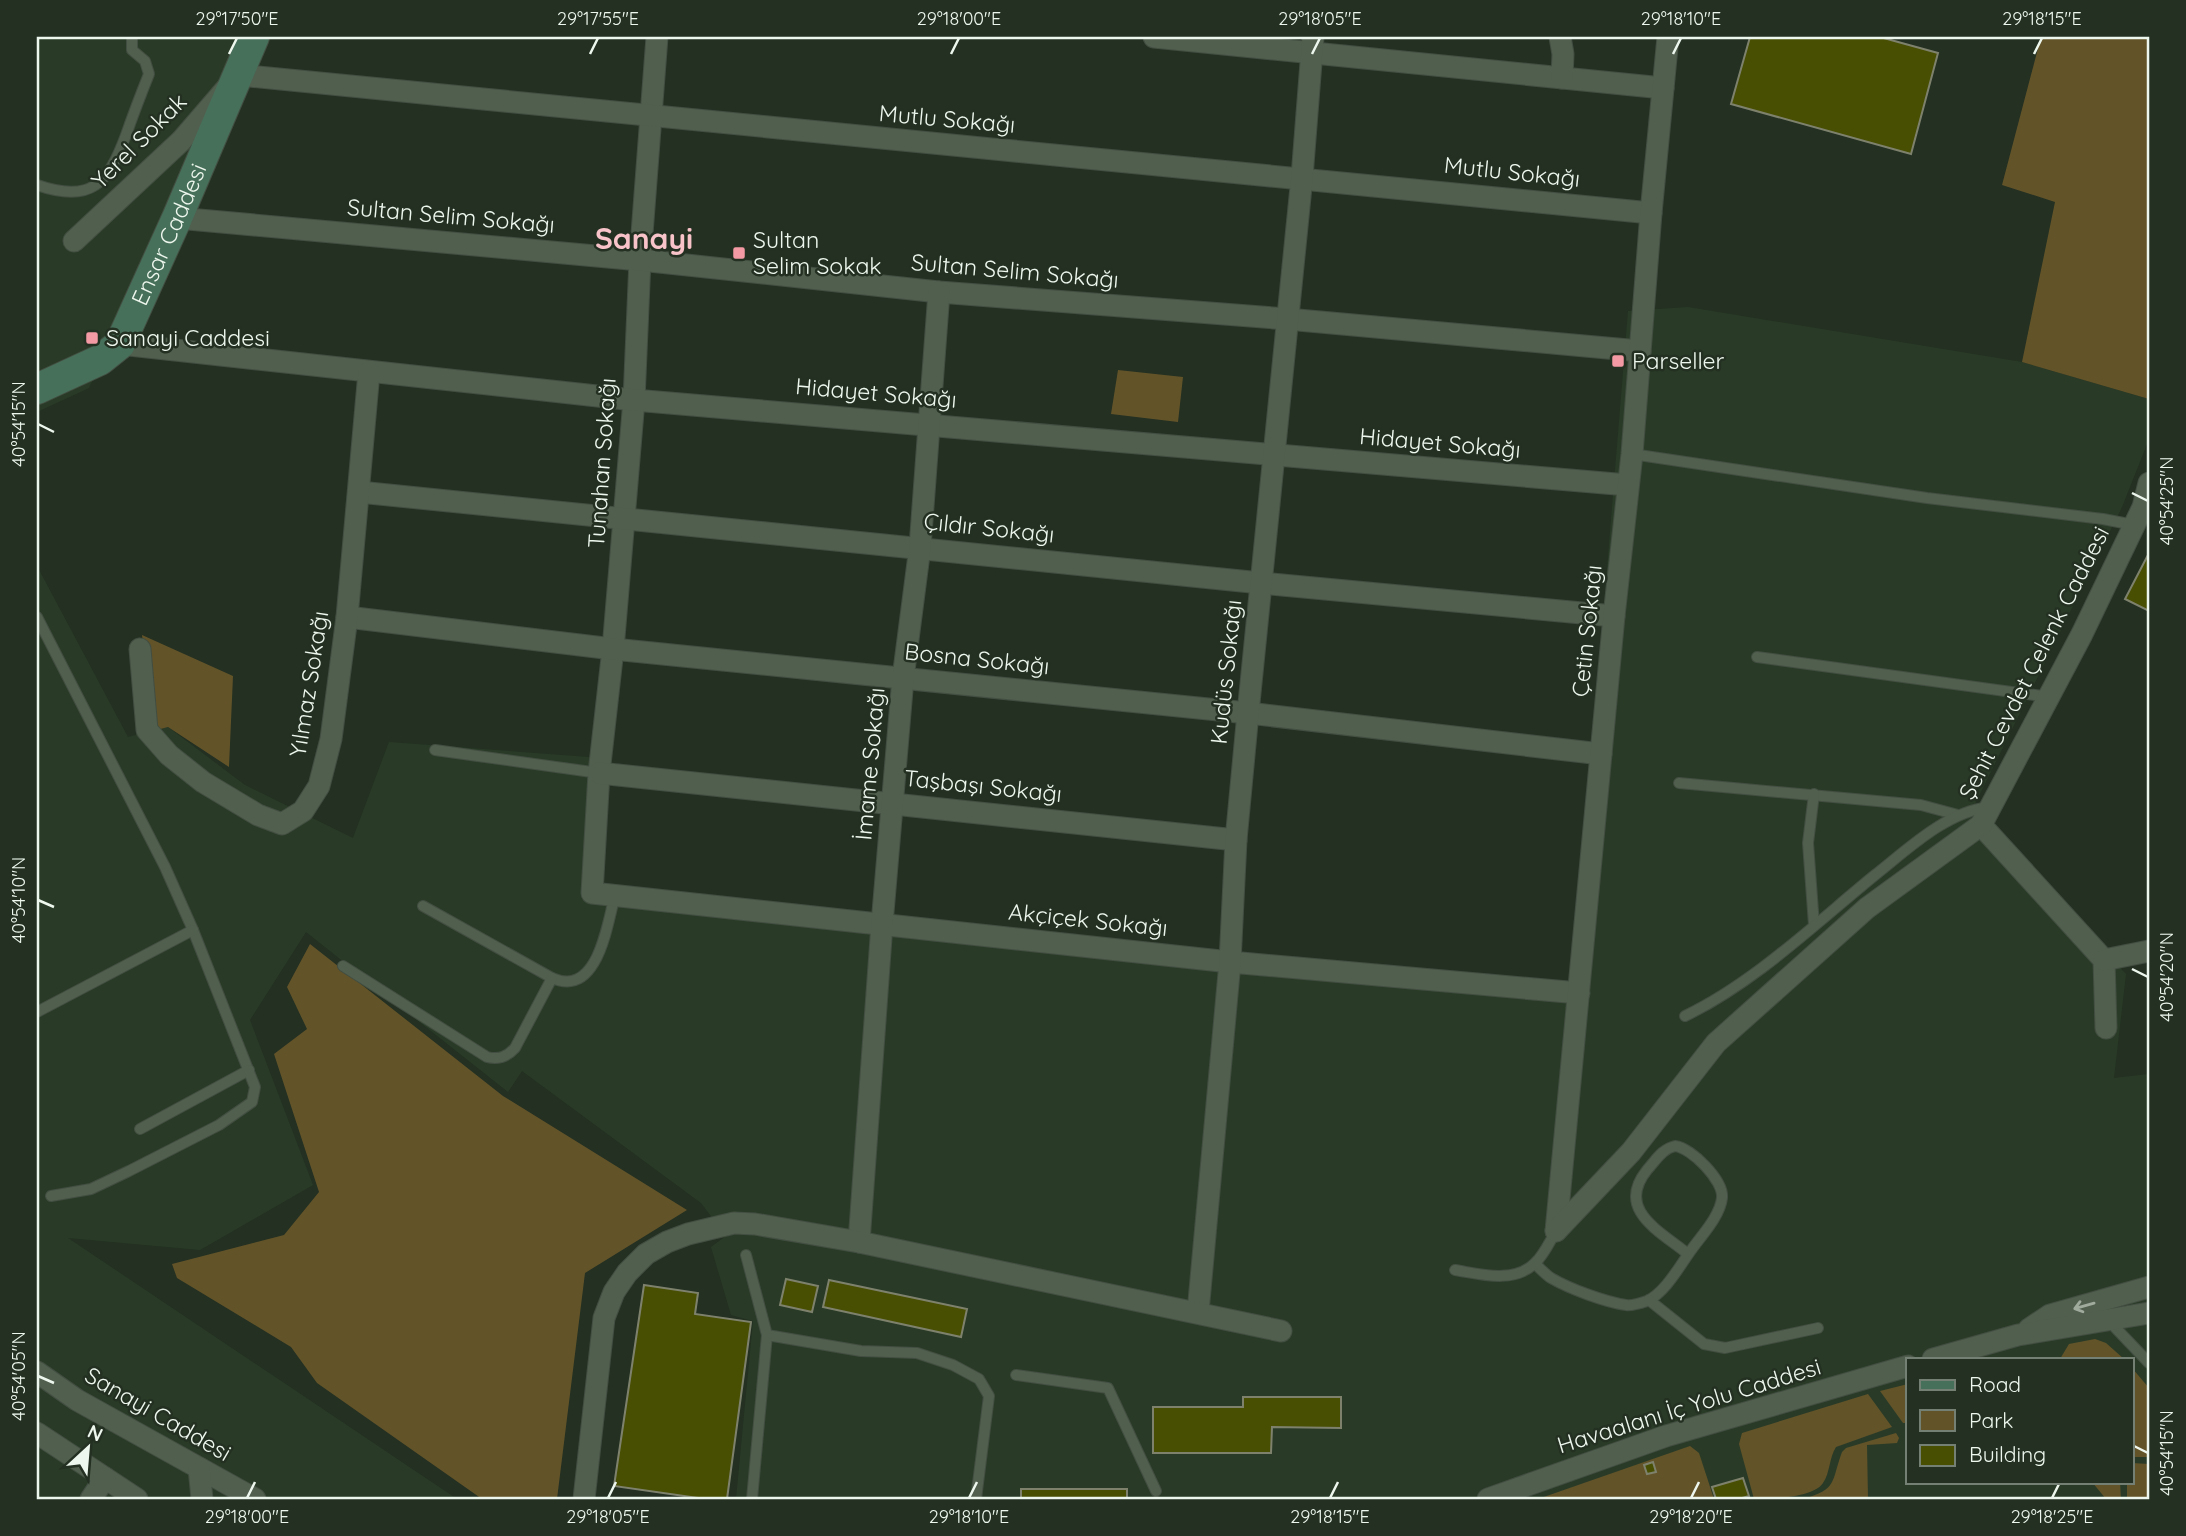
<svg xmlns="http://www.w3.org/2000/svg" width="2186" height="1536" font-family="Quicksand,sans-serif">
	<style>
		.built { fill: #293b27; fill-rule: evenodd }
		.green { fill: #635329 }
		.building { fill: #484f03; stroke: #7e826d; stroke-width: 2 }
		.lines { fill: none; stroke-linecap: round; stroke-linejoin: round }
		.lane-casing { stroke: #424e41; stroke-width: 12 }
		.street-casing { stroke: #424e41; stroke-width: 23 }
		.secondary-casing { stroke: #424e41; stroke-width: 32 }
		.lane { stroke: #515f4f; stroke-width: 10 }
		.street { stroke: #515f4f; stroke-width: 21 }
		.secondary { stroke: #47705b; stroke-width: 30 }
		.oneway { stroke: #a0ab9e }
		.ticks { fill: none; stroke: #eef7ed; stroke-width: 2.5 }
		.poi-dot { fill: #f49aa5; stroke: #233022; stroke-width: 2.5 }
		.labels { text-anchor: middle; stroke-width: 5; stroke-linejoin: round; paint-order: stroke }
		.street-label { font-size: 23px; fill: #eef7ed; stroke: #233022 }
		.poi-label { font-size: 23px; fill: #eef7ed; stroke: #233022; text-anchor: start }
		.district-label { font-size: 30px; font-weight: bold; fill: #f8c4c9; stroke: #233022 }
		.neatline { fill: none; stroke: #eef7ed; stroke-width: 2.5 }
		.ticks-label { font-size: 18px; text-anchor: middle; fill: #eef7ed }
	</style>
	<rect width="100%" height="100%" fill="#233022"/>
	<g class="built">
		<path d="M 37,37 L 245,37 L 89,388 L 37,412 Z"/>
		<path d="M 1688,307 L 2022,362 L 2149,399 L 2149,439 L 2122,507 L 1970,814 L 2126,974 L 2114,1078 L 2149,1074 L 2149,1499 L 736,1499 L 753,1321 L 731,1315 L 711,1247 L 726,1236 L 701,1203 L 522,1071 L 508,1092 L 306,932 L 250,1020 L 313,1185 L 200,1250 L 68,1238 L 457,1499 L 37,1499 L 37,566 L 128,737 L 168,727 L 245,785 L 353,838 L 389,742 L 602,758 L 593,890 L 1573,985 L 1628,311 ZM 1908,1359 L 2132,1359 L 2132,1482 L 1908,1482 Z"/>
	</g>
	<g class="green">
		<path d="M 2041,37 L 2149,37 L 2149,399 L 2022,362 L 2055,202 L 2002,185 Z"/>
		<path d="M 1118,370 L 1183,377 L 1178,422 L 1111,414 Z"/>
		<path d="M 142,635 L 233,676 L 229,767 L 168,727 L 153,731 Z"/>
		<path d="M 310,944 L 503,1096 L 687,1210 L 585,1273 L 557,1499 L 482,1499 L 317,1383 L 291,1347 L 177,1278 L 172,1264 L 284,1235 L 319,1192 L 274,1054 L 307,1029 L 287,987 Z"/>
		<path d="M 2095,1339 L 2106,1343 L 2124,1359 L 2060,1359 L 2069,1344 Z"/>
		<path d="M 2132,1368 L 2149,1388 L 2149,1457 L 2132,1457 Z"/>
		<path d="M 1908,1384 L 1908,1423 L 1903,1423 L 1880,1391 Z"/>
		<path d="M 1868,1394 L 1892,1427 L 1836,1447 C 1829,1458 1830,1473 1823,1483 C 1813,1498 1770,1499 1754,1499 L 1739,1444 L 1742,1433 Z"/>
		<path d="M 1896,1433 L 1899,1438 L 1897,1443 L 1867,1445 L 1868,1499 L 1803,1499 C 1838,1489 1831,1482 1842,1452 L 1846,1448 Z"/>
		<path d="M 1690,1446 L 1699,1453 L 1714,1499 L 1538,1499 Z"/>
		<path d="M 2132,1463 L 2149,1464 L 2149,1499 L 2127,1499 L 2127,1482 L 2132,1482 Z"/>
		<path d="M 2092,1482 L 2120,1482 L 2121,1499 L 2106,1499 Z"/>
	</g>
	<g class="building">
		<path d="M 1750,37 L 1880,37 L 1938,53 L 1911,154 L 1731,104 Z"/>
		<path d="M 2149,553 L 2149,611 L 2125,599 Z"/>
		<path d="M 786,1279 L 818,1286 L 812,1312 L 780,1305 Z"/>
		<path d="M 829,1280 L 967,1309 L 961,1337 L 823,1307 Z"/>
		<path d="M 644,1285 L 698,1293 L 695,1314 L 751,1322 L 727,1499 L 705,1499 L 614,1486 Z"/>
		<path d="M 1243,1397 L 1341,1397 L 1341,1428 L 1272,1427 L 1271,1453 L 1153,1453 L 1153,1407 L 1243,1407 Z"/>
		<path d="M 1653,1462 L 1656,1472 L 1647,1474 L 1644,1465 Z"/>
		<path d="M 1743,1478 L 1749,1496 L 1739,1499 L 1716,1499 L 1712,1487 Z"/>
		<rect x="1021" y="1489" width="106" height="10"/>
	</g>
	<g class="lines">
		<g class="lane-casing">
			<g id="lane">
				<path d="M 37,185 C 92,204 108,183 126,135 C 133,115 141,94 149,74 L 145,61 L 132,50 L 132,37"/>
				<path d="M 1632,454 L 1927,498 L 2103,519 L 2134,525"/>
				<path d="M 37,617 L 165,867 L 193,930 L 255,1087 L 252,1102 L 219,1125 L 129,1171 L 91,1189 L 51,1196"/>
				<path d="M 1757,657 L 2049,697"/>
				<path d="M 435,750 L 599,773"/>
				<path d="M 1679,783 L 1921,805 L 1958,815"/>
				<path d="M 423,906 L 552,978 C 598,998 607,925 615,895"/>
				<path d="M 1814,925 L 1808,843 L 1814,794"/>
				<path d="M 343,966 L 487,1057 C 499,1060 507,1057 515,1048 L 552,978"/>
				<path d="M 37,1012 L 193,930"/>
				<path d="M 1685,1016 C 1754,983 1816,923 1875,875 C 1908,849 1946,812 1989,807"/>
				<path d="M 140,1129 L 249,1070"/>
				<path d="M 746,1255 L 767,1335 L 861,1351 L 917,1353 L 953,1365 L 979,1379 L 989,1396 L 976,1499"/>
				<path d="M 1535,1264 C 1540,1268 1545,1274 1551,1278 C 1570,1289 1605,1302 1626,1305 C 1632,1306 1641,1303 1647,1301 C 1666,1292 1680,1265 1692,1249 C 1702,1235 1720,1216 1722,1198 C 1724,1181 1692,1148 1675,1146 C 1662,1149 1656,1160 1647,1170 C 1615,1210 1660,1231 1688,1254"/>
				<path d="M 1455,1270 C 1480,1274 1514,1284 1535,1263 C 1544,1255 1550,1241 1556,1231"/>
				<path d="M 1649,1300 L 1704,1344 L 1725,1348 L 1818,1328"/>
				<path d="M 2108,1320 L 2149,1363"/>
				<path d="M 1016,1375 L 1108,1388 L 1156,1491"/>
				<path d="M 752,1499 L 767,1335"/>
			</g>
		</g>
		<g class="street-casing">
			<g id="street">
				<path d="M 657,37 L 640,260 L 634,400 L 613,649 L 599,773 L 592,893 L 1230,962 L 1579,993"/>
				<path d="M 1154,37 L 1663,88"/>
				<path d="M 1560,37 L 1563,54 L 1562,78"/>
				<path d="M 177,218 L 640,260 L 939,292 L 1287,319 L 1640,351"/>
				<path d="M 74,241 L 181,141 L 238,75 C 709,124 1180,165 1651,213"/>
				<path d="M 120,344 L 634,400 L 1628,485"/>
				<path d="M 359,492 L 1261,583 L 1614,616"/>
				<path d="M 347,617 L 613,649 L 1248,713 L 1601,754"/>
				<path d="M 140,649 L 147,730 L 169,755 L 203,782 L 258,815 L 282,824 L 303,811 L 319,786 L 331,739 L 347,617 L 369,372"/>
				<path d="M 599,773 L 1236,840"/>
				<path d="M 1981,825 L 2104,960 L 2106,1028"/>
				<path d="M 2104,960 L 2149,951"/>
				<path d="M 1556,1231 L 1614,616 L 1632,454 L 1651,213 L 1668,37"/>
				<path d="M 1556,1231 L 1631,1152 L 1716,1043 L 1867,908 L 1981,825 L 2082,634 L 2143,507 L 2149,483"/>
				<path d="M 859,1242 L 882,924 L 903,678 L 920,547 L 939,292"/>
				<path d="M 1198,1312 L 1230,962 L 1236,840 L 1248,713 L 1302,177 L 1313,37"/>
				<path d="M 2029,1329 L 2050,1315 L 2149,1287"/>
				<path d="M 1933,1359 L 2018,1335 L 2149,1313"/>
				<path d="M 37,1372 L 77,1400 L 255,1499"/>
				<path d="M 37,1433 L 137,1499"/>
				<path d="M 199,1468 L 202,1499"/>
				<path d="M 91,1499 L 105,1478"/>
				<path d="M 584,1499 L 604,1318 L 614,1292 L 627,1273 L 646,1254 L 667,1242 L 688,1234 L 734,1223 L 755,1224 L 859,1242 L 1281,1331"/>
				<path d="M 1488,1499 L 1666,1436 L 1908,1366"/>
			</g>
		</g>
		<g class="secondary-casing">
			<g id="secondary">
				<path id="s1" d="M 37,389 L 100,360 L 120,344 L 177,218 L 254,37"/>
			</g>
		</g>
		<use href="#lane" class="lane"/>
		<use href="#street" class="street"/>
		<use href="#secondary" class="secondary"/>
	</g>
	<defs><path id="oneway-shaft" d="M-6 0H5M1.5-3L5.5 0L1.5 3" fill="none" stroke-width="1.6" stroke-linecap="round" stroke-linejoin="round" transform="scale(1.75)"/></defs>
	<use class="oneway" href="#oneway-shaft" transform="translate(2084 1306) rotate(164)"/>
	<path class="ticks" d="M 229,54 L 237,38M 590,54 L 598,38M 951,54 L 959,38M 1312,54 L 1320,38M 1673,54 L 1681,38M 2034,54 L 2042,38M 38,424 L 54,432M 2132,493 L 2148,501M 38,900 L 54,907M 2132,969 L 2148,977M 38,1376 L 54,1383M 2132,1445 L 2148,1453M 247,1498 L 255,1482M 608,1498 L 616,1482M 969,1498 L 977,1482M 1330,1498 L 1338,1482M 1691,1498 L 1699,1482M 2052,1498 L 2060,1482"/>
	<g class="poi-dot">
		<rect x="732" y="246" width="14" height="14" rx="3.5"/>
		<rect x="85" y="331" width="14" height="14" rx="3.5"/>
		<rect x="1611" y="354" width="14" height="14" rx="3.5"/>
	</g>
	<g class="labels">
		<g class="street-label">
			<text transform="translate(947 119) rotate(5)" y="8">Mutlu Sokağı</text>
			<text transform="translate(139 141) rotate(-45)" y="8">Yerel Sokak</text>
			<text transform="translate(1512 172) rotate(6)" y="8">Mutlu Sokağı</text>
			<text transform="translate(451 216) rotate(5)" y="8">Sultan Selim Sokağı</text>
			<text dy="8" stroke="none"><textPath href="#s1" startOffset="215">Ensar Caddesi</textPath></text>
			<text transform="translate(1015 271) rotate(5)" y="8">Sultan Selim Sokağı</text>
			<text transform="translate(876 393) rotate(5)" y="8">Hidayet Sokağı</text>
			<text transform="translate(1440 443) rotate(5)" y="8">Hidayet Sokağı</text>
			<text transform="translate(602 463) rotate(-86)" y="8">Tunahan Sokağı</text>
			<text transform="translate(989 528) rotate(6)" y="8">Çıldır Sokağı</text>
			<text transform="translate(1587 631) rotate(-84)" y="8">Çetin Sokağı</text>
			<text transform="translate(977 659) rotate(6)" y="8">Bosna Sokağı</text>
			<text transform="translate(2034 663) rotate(-63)" y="8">Şehit Cevdet Çelenk Caddesi</text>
			<text transform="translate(1226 672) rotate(-84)" y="8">Kudüs Sokağı</text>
			<text transform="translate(309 684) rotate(-81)" y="8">Yılmaz Sokağı</text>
			<text transform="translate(870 764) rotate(-85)" y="8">İmame Sokağı</text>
			<text transform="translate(983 786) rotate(6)" y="8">Taşbaşı Sokağı</text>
			<text transform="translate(1088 920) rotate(6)" y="8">Akçiçek Sokağı</text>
			<text transform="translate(1689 1406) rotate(-17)" y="8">Havaalanı İç Yolu Caddesi</text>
			<text transform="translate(158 1414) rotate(30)" y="8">Sanayi Caddesi</text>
		</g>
		<g class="poi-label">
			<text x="753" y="248">Sultan<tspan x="753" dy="26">Selim Sokak</tspan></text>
			<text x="106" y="346">Sanayi Caddesi</text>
			<text x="1632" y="369">Parseller</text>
		</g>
		<g class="district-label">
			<text x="644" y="249">Sanayi</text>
		</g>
	</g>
	<rect width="2186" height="1536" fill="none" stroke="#233022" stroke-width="77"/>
	<rect x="1906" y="1358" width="228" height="126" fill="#233022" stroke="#748073" stroke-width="2"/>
	<rect x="1920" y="1380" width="35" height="10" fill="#47705b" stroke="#748073" stroke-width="2"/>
	<text x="1969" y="1392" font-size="21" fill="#eef7ed">Road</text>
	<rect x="1920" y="1410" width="35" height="21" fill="#635329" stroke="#748073" stroke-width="2"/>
	<text x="1969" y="1428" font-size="21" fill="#eef7ed">Park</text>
	<rect x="1920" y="1445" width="35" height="21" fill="#484f03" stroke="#748073" stroke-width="2"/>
	<text x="1969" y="1462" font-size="21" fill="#eef7ed">Building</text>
	<g transform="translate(88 1448) rotate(26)" stroke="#233022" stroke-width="5" paint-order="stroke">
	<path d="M0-5L12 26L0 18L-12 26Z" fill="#eef7ed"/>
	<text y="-10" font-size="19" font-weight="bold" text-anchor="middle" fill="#eef7ed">N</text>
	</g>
	<rect x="38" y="38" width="2110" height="1460" class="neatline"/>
	<g class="ticks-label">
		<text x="237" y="25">29°17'50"E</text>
		<text x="598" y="25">29°17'55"E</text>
		<text x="959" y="25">29°18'00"E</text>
		<text x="1320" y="25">29°18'05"E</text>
		<text x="1681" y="25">29°18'10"E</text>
		<text x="2042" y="25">29°18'15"E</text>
		<text transform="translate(19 424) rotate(-90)" y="6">40°54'15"N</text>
		<text transform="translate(2167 501) rotate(-90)" y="6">40°54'25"N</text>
		<text transform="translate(19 900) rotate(-90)" y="6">40°54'10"N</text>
		<text transform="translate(2167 977) rotate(-90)" y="6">40°54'20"N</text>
		<text transform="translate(19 1376) rotate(-90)" y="6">40°54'05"N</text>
		<text transform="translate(2167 1453) rotate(-90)" y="6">40°54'15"N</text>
		<text x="247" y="1523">29°18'00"E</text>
		<text x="608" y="1523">29°18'05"E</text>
		<text x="969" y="1523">29°18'10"E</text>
		<text x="1330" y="1523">29°18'15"E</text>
		<text x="1691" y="1523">29°18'20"E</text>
		<text x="2052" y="1523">29°18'25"E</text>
	</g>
</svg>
